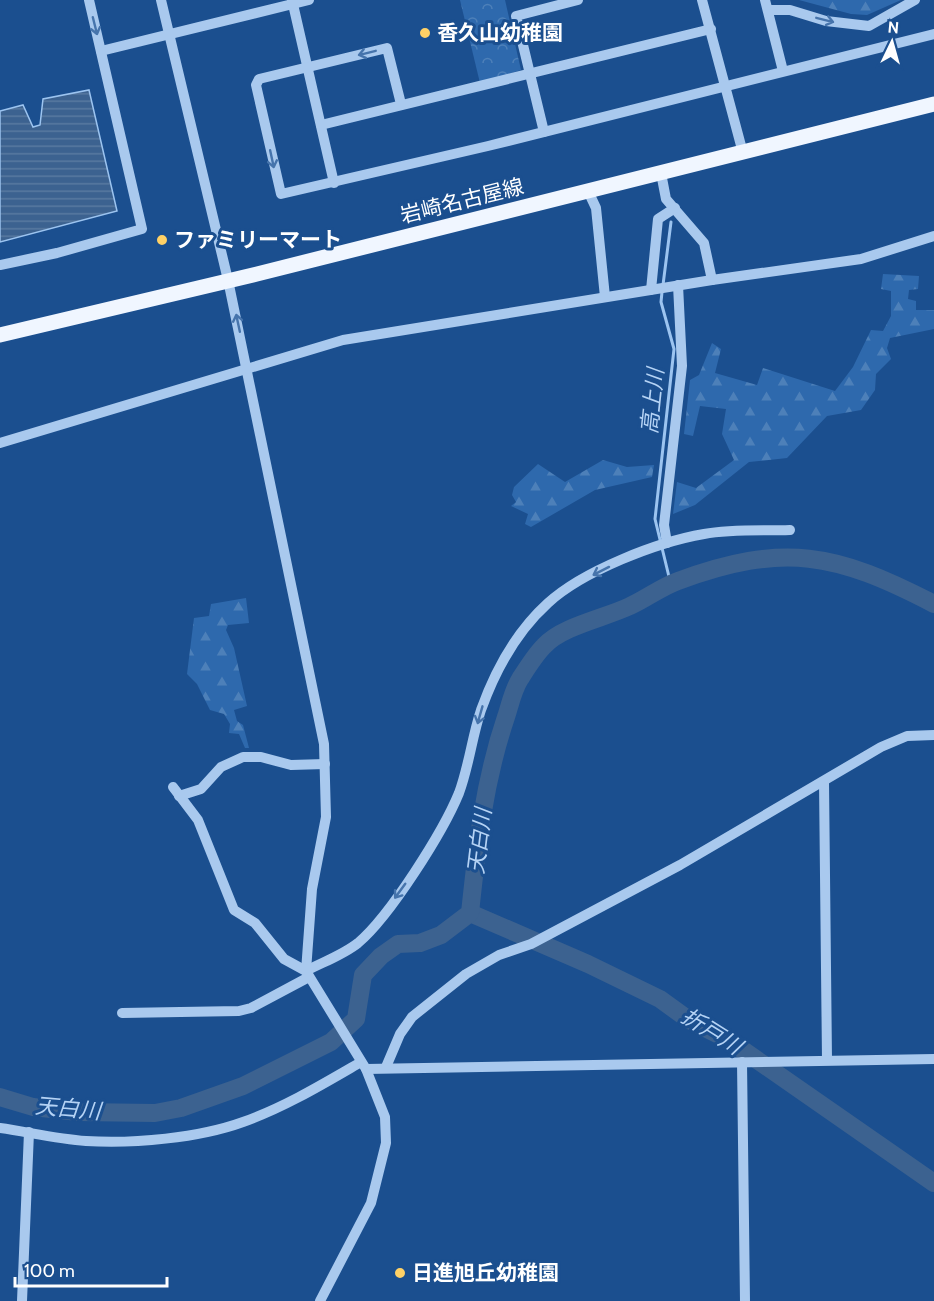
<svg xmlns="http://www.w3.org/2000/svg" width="934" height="1301" font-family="Cabin,'Noto Sans JP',sans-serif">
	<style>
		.forest { fill: url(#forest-firs) }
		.park { fill: url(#park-crowns) }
		.water { fill: url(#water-rules); stroke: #9cc4f0; stroke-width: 1.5 }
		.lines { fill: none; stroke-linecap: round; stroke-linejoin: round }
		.stream { stroke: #9cc4f0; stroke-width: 3 }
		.river { stroke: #3c6290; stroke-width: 18 }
		.minor { stroke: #a9c9ee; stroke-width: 10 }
		.major { stroke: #f0f6ff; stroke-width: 15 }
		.oneway { stroke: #4674ac }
		.poi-dot { fill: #ffd166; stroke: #1b4f8f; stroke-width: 2 }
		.labels { text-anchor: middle; stroke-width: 6; stroke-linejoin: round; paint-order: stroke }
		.poi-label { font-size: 21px; font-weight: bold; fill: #fff; stroke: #1b4f8f; text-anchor: start }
		.street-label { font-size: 21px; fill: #fff; stroke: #1b4f8f }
		.water-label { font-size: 22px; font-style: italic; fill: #b5d3f5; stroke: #1b4f8f }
	</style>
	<defs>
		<pattern id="forest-firs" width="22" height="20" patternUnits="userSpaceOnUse" patternTransform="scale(1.5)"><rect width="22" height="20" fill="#2e69ad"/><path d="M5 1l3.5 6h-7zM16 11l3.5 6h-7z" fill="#4d80b9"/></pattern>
		<pattern id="park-crowns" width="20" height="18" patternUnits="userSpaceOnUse" patternTransform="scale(1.5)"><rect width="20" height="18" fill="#2e69ad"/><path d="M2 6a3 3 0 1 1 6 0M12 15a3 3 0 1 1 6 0" fill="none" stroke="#4d80b9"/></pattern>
		<pattern id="water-rules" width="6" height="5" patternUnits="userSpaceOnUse" patternTransform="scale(1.5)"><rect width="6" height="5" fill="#3c6290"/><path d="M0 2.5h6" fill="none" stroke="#597aa1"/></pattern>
	</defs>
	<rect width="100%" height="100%" fill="#1b4f8f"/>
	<g class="forest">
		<path d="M 799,0 L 901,0 L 867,15 L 851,14 Z"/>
		<path d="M 883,274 L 919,276 L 918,289 L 909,290 L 908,299 L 916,301 L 916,310 L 934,310 L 934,329 L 890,338 L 887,348 L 891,359 L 876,374 L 875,390 L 861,410 L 827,416 L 787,458 L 749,462 L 695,505 L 673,514 L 677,482 L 696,488 L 734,460 L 722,434 L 726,409 L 700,406 L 693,436 L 684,434 L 690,380 L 699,375 L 712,343 L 721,349 L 715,373 L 757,385 L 763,368 L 835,391 L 853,367 L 871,330 L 883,331 L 891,316 L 891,291 L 881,289 Z"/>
		<path d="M 603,460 L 627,467 L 654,465 L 652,477 L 595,490 L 531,527 L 525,524 L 528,514 L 511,506 L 516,502 L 512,495 L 514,487 L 538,464 L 565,482 Z"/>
		<path d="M 246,598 L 249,623 L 228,625 L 226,630 L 234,648 L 247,706 L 234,710 L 237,721 L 243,725 L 249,748 L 245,748 L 239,734 L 229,733 L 230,724 L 224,714 L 210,710 L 197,684 L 187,674 L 194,618 L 209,616 L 211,604 Z"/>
	</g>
	<path class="park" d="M 460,0 L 505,0 L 521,70 L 480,83 Z"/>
	<path class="water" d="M 89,90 L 117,211 L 0,242 L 0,111 L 23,105 L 33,127 L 40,125 L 43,99 Z"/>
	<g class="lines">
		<g class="stream">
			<path d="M 663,285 L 671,222"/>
			<path d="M 662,292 L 661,302 L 674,349 L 655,519 L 671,585"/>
		</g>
		<g class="river">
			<path d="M 470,913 L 588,964 L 660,999 L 689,1020 L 727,1039 L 934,1183"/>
			<path d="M 0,1097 L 33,1107 L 78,1112 L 155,1113 L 181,1108 L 243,1086 L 331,1042 L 356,1019 L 363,975 L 381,956 L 398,944 L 420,943 L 441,935 L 470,913 C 477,846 484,782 506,717 C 510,705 513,690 520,679 C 527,668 535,655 544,646 C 562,626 605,618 630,606 C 646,599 661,587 678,581 C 784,542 836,553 934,604"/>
		</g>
		<g class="minor">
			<path d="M 161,0 L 228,280 L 324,744 L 326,817 L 312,889 L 306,971 L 366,1069 L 385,1117 L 386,1143 L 371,1203 L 320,1301"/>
			<path d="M 292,0 L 334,183"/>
			<path d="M 702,0 L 743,153"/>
			<path d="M 765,0 L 783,71"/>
			<path d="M 768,10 L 790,10 L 826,21 L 869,26 L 915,0"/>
			<path d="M 101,51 L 309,0"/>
			<path d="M 401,104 L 387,48 L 259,79 L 256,85 L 281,194 L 488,146 L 934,34"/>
			<path d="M 321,125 L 711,29"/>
			<path d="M 544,132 L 516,16 L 578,0"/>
			<path d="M 661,173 L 666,199 L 704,243 L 712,280"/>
			<path d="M 588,191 L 596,208 L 605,297"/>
			<path d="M 0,265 L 57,253 L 142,229 L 89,0"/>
			<path d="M 651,290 L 658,219 L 675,208"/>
			<path d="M 0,443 L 343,340 L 712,280 L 861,259 L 934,236"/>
			<path d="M 667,543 L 664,525 L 682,366 L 678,285"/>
			<path d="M 824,782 L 827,1060"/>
			<path d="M 173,787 L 198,820 L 234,910 L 255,923 L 284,959 L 306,971 C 323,962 343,955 358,943 C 390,916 443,832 459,793 C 469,766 472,737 481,710 C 495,671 517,631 548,603 C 583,571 657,542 704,534 C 732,529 762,531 790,530"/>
			<path d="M 179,796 L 201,789 L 221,767 L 243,757 L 261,757 L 291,765 L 325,764"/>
			<path d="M 122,1013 L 239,1011 L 251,1008 L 309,977"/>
			<path d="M 742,1062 L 745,1301"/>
			<path d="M 386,1067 L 400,1034 L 412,1017 L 466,974 L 499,955 L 531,944 L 680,865 L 881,747 L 907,736 L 934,735"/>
			<path d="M 366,1069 L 934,1059"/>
			<path d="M 0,1128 C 28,1132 57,1139 86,1141 C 133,1144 199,1138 243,1122 C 285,1107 323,1084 361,1062"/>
			<path d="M 22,1301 L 29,1132"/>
		</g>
		<path class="major" d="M 0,335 L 257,274 L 934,104"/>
	</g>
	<defs><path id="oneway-shaft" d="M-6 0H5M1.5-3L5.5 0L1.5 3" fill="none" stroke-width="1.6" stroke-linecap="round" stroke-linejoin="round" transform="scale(1.5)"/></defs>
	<g class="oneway">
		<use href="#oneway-shaft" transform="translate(825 20) rotate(14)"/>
		<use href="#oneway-shaft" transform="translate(95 26) rotate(76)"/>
		<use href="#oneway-shaft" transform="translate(367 53) rotate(166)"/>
		<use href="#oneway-shaft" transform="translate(272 159) rotate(78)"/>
		<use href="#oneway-shaft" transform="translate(238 323) rotate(-102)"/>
		<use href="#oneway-shaft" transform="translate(601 571) rotate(153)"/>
		<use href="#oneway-shaft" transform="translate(480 715) rotate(106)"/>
		<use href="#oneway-shaft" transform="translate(400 891) rotate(126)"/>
	</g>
	<g class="poi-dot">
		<circle cx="425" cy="33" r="6"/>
		<circle cx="162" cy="240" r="6"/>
		<circle cx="400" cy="1273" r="6"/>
	</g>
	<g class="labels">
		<g class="poi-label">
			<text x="437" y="40">香久山幼稚園</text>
			<text x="174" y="247">ファミリーマート</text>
			<text x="412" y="1280">日進旭丘幼稚園</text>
		</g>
		<g class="street-label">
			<text transform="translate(462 201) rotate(-14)" y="7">岩崎名古屋線</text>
		</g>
		<g class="water-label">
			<text transform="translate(652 401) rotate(-84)" y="8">高上川</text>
			<text transform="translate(479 841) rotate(-83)" y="8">天白川</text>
			<text transform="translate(712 1031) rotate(32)" y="8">折戸川</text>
			<text transform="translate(68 1108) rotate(5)" y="8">天白川</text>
		</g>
	</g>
	<g transform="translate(892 42) rotate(5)" stroke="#1b4f8f" stroke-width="4.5" paint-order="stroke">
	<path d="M0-4.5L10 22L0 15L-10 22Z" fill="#ffffff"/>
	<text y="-9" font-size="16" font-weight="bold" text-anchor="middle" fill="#ffffff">N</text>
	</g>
	<path d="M15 1277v9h152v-9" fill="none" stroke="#ffffff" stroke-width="3"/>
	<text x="24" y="1277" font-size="18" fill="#ffffff" stroke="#1b4f8f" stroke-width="4.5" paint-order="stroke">100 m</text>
</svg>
